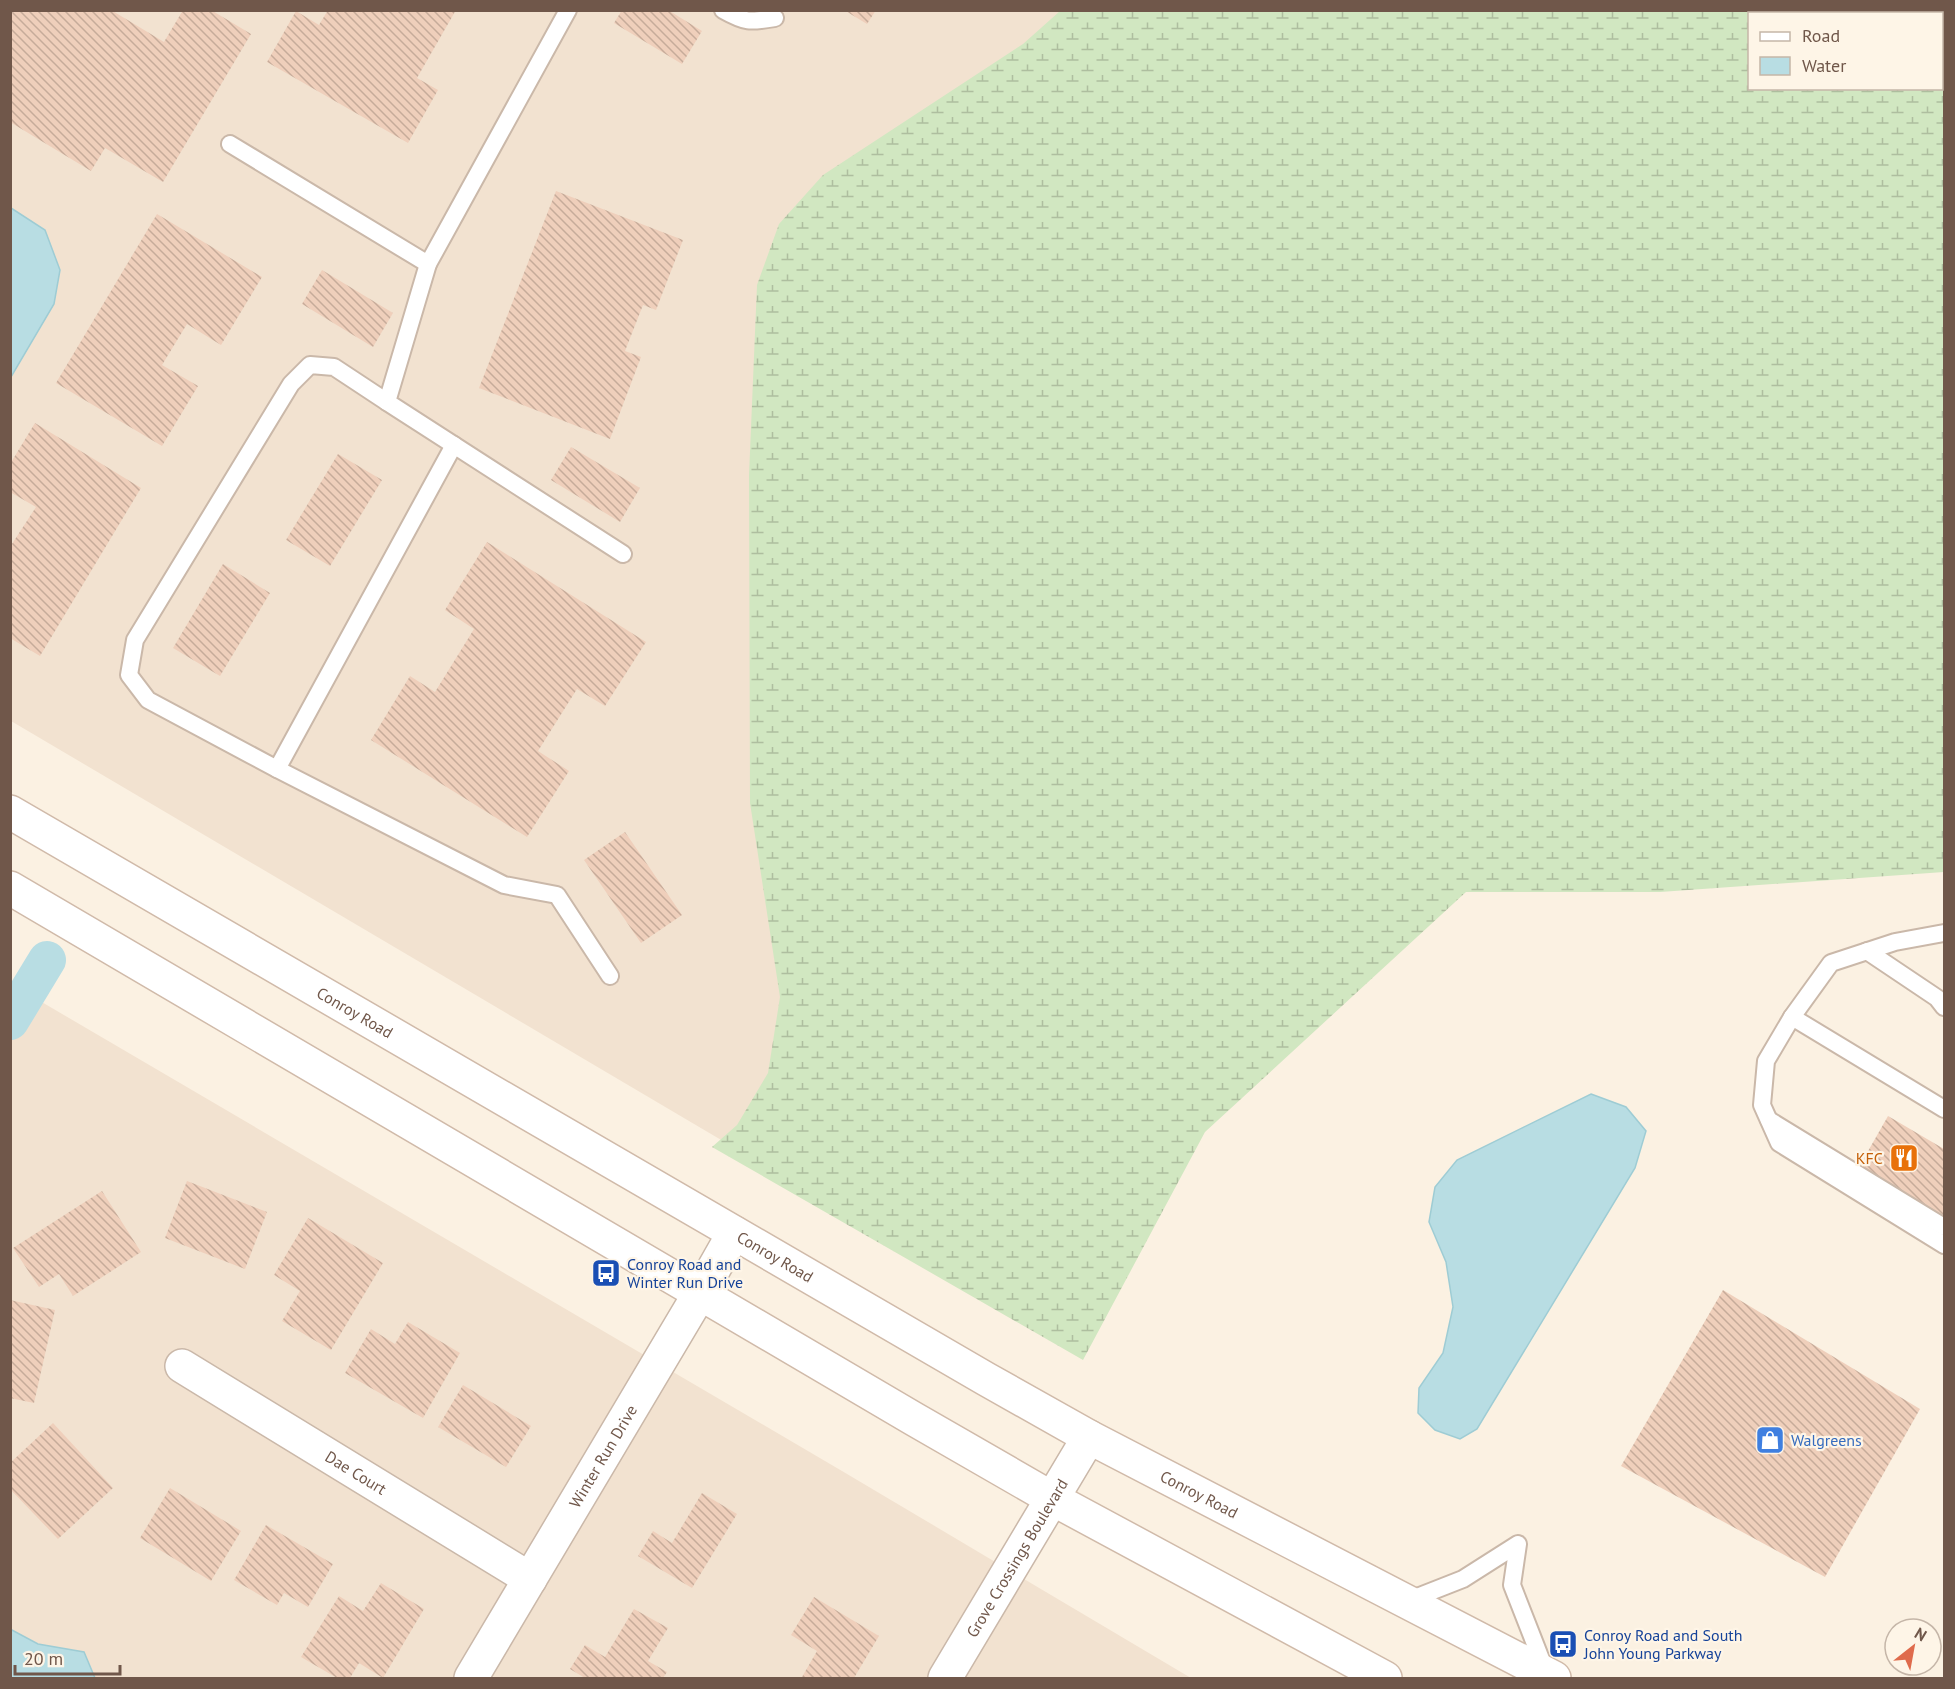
<svg xmlns="http://www.w3.org/2000/svg" width="1955" height="1689" font-family="'PT Sans',sans-serif">
	<style>
		.residential { fill: #f2e2d0 }
		.wetland { fill: url(#wetland-marsh); fill-rule: evenodd }
		.water { fill: #b8dde3; stroke: #9eccd4; stroke-width: 1.5 }
		.lines { fill: none; stroke-linecap: round; stroke-linejoin: round }
		.canal { stroke: #b8dde3; stroke-width: 38 }
		.building { fill: url(#building-back-hatch) }
		.service-casing { stroke: #cab8a9; stroke-width: 20 }
		.minor-casing { stroke: #cab8a9; stroke-width: 36 }
		.secondary-casing { stroke: #d0baa9; stroke-width: 36 }
		.service { stroke: #fff; stroke-width: 16 }
		.minor { stroke: #fff; stroke-width: 33 }
		.secondary { stroke: #fff; stroke-width: 33 }
		.labels { text-anchor: middle; stroke-width: 4.5; stroke-linejoin: round; paint-order: stroke }
		.street-label { font-size: 16px; fill: #70574a; stroke: #fef5e7 }
		.food-label { font-size: 16px; fill: #c56008; stroke: #fef5e7; text-anchor: end }
		.transit-label { font-size: 16px; fill: #164399; stroke: #fef5e7; text-anchor: start }
		.shop-label { font-size: 16px; fill: #366cbe; stroke: #fef5e7; text-anchor: start }
	</style>
	<defs>
		<pattern id="wetland-marsh" width="20" height="14" patternUnits="userSpaceOnUse" patternTransform="scale(1.5)"><rect width="20" height="14" fill="#d1e7c1"/><path d="M1 5h8M5 5V1M11 12h8M15 12V8" fill="none" stroke="#aebe9f"/></pattern>
		<pattern id="building-back-hatch" width="6" height="6" patternUnits="userSpaceOnUse" patternTransform="scale(1.5)"><rect width="6" height="6" fill="#efcfbb"/><path d="M-1 5l2 2M0 0l6 6M5-1l2 2" fill="none" stroke="#c6ab9a"/></pattern>
	</defs>
	<rect width="100%" height="100%" fill="#fbf1e2"/>
	<g class="residential">
		<path d="M 11,11 L 1848,11 L 1846,14 L 1750,14 L 1750,88 L 1057,1338 L 11,721 Z"/>
		<path d="M 11,984 L 842,1471 L 1191,1678 L 11,1678 Z"/>
	</g>
	<path class="wetland" d="M 1060,11 L 1944,11 L 1944,872 L 1660,892 L 1466,892 L 1205,1132 L 1083,1360 L 712,1147 L 737,1125 L 768,1073 L 780,997 L 750,803 L 749,475 L 757,285 L 779,224 L 823,175 L 1023,44 ZM 1750,14 L 1942,14 L 1942,88 L 1750,88 Z"/>
	<g class="water">
		<path d="M 11,208 L 45,230 L 60,270 L 54,304 L 11,377 Z"/>
		<path d="M 1591,1094 L 1626,1107 L 1646,1131 L 1635,1168 L 1477,1429 L 1460,1439 L 1435,1430 L 1418,1413 L 1419,1388 L 1443,1353 L 1453,1307 L 1446,1262 L 1429,1222 L 1435,1187 L 1457,1160 Z"/>
		<path d="M 10,1629 L 38,1644 L 84,1652 L 95,1678 L 11,1678 Z"/>
	</g>
	<g class="lines">
		<path class="canal" d="M 10,1021 L 47,960"/>
	</g>
	<g class="building">
		<path d="M 10,10 L 111,10 L 164,42 L 183,10 L 211,10 L 251,34 L 163,182 L 105,148 L 91,171 L 10,122 Z"/>
		<path d="M 328,10 L 456,10 L 417,78 L 438,90 L 408,143 L 267,62 L 296,11 L 319,25 Z"/>
		<path d="M 622,10 L 668,10 L 702,31 L 682,64 L 614,23 Z"/>
		<path d="M 844,10 L 876,10 L 867,24 Z"/>
		<path d="M 556,191 L 683,240 L 656,310 L 643,305 L 625,351 L 641,357 L 610,439 L 479,388 Z"/>
		<path d="M 157,214 L 262,277 L 221,345 L 187,324 L 162,365 L 198,386 L 162,446 L 56,383 Z"/>
		<path d="M 322,270 L 393,313 L 373,347 L 302,304 Z"/>
		<path d="M 35,423 L 141,488 L 40,656 L 10,638 L 10,547 L 36,507 L 10,492 L 10,464 Z"/>
		<path d="M 571,447 L 640,488 L 620,522 L 551,480 Z"/>
		<path d="M 338,454 L 382,480 L 330,566 L 286,540 Z"/>
		<path d="M 487,542 L 646,642 L 605,706 L 577,689 L 538,751 L 569,771 L 527,837 L 371,740 L 410,676 L 435,692 L 474,629 L 445,610 Z"/>
		<path d="M 223,564 L 270,593 L 220,676 L 173,648 Z"/>
		<path d="M 625,832 L 682,915 L 641,943 L 584,860 Z"/>
		<path d="M 1888,1116 L 1944,1149 L 1944,1217 L 1859,1167 Z"/>
		<path d="M 187,1181 L 267,1212 L 245,1269 L 165,1238 Z"/>
		<path d="M 102,1191 L 141,1252 L 73,1296 L 59,1274 L 39,1287 L 13,1248 Z"/>
		<path d="M 308,1218 L 383,1263 L 331,1350 L 282,1321 L 300,1291 L 274,1275 Z"/>
		<path d="M 1723,1290 L 1920,1409 L 1825,1577 L 1621,1466 Z"/>
		<path d="M 10,1300 L 55,1310 L 34,1403 L 10,1398 Z"/>
		<path d="M 408,1322 L 460,1353 L 423,1418 L 345,1373 L 371,1329 L 395,1344 Z"/>
		<path d="M 463,1385 L 531,1426 L 506,1467 L 438,1427 Z"/>
		<path d="M 53,1423 L 113,1488 L 58,1539 L 10,1489 L 10,1463 Z"/>
		<path d="M 170,1488 L 241,1531 L 211,1581 L 140,1538 Z"/>
		<path d="M 702,1493 L 737,1514 L 692,1588 L 638,1556 L 653,1531 L 672,1543 Z"/>
		<path d="M 266,1525 L 333,1564 L 308,1607 L 284,1593 L 277,1605 L 234,1580 Z"/>
		<path d="M 381,1583 L 424,1609 L 383,1678 L 359,1663 L 350,1678 L 337,1678 L 301,1657 L 339,1596 L 363,1611 Z"/>
		<path d="M 814,1597 L 879,1636 L 854,1678 L 804,1678 L 802,1677 L 817,1651 L 791,1635 Z"/>
		<path d="M 634,1609 L 668,1628 L 648,1661 L 667,1672 L 663,1678 L 585,1678 L 570,1669 L 585,1645 L 605,1657 Z"/>
	</g>
	<g class="lines">
		<g class="service-casing">
			<g id="service">
				<path d="M 568,10 L 428,264 L 387,402 L 623,554"/>
				<path d="M 723,10 C 746,23 750,22 775,18"/>
				<path d="M 230,144 L 428,264"/>
				<path d="M 387,402 L 334,367 L 310,365 L 291,384 L 135,640 L 129,675 L 148,700 L 277,769 L 504,885 L 557,895 L 610,976"/>
				<path d="M 277,769 L 454,445"/>
				<path d="M 1944,933 L 1895,942 L 1831,963 L 1792,1017 L 1766,1061 L 1762,1105 L 1779,1143 L 1944,1245"/>
				<path d="M 1867,951 L 1937,998 L 1944,1007"/>
				<path d="M 1792,1017 L 1944,1109"/>
				<path d="M 1769,1120 L 1944,1227"/>
				<path d="M 1407,1601 L 1463,1579 L 1518,1544 L 1512,1585 L 1546,1672"/>
			</g>
		</g>
		<g class="minor-casing">
			<g id="minor">
				<path id="s1" d="M 182,1366 L 530,1579"/>
				<path id="s2" d="M 471,1678 L 700,1293 L 734,1233"/>
				<path id="s3" d="M 945,1678 L 1089,1437"/>
			</g>
		</g>
		<g class="secondary-casing">
			<g id="secondary">
				<path id="s4" d="M 10,812 L 986,1379 L 1089,1437 L 1554,1678"/>
				<path d="M 10,888 L 914,1419 L 1053,1499 L 1385,1678"/>
			</g>
		</g>
		<use href="#service" class="service"/>
		<use href="#minor" class="minor"/>
		<use href="#secondary" class="secondary"/>
	</g>
	<defs>
		<g id="restaurant-square" transform="scale(1.5)"><rect x="-9" y="-9" width="18" height="18" rx="4" fill="#e8710a" stroke="#fef5e7"/><path d="M-5-6h1v4h1v-4h1v4h1v-4h1v5L-1.5 .5V6h-2V.5L-5-1ZM5-6V6H3V1.5H1.5Q1.5-4 5-6Z" fill="#fff"/></g>
		<g id="bus-square" transform="scale(1.5)"><rect x="-9" y="-9" width="18" height="18" rx="4" fill="#1a4fb4" stroke="#fef5e7"/><path d="M-5-6H5V4H4V6H2V4H-2V6H-4V4H-5ZM-3.5-4V0h7V-4ZM-3.5 1.2v1.5H-2V1.2ZM2 1.2v1.5H3.5V1.2Z" fill="#fff"/></g>
		<g id="shop-square" transform="scale(1.5)"><rect x="-9" y="-9" width="18" height="18" rx="4" fill="#3f7fe0" stroke="#fef5e7"/><path d="M-5-2.5h2.3a2.7 3.5 0 0 1 5.4 0H5L5.5 6h-11ZM-1.5-2.5h3a1.5 2.3 0 0 0-3 0Z" fill="#fff"/></g>
	</defs>
	<g fill-rule="evenodd">
		<use href="#restaurant-square" x="1904" y="1158"/>
		<use href="#bus-square" x="606" y="1273"/>
		<use href="#shop-square" x="1770" y="1440"/>
		<use href="#bus-square" x="1563" y="1644"/>
	</g>
	<g class="labels">
		<g class="street-label">
			<text dy="6" stroke="none"><textPath href="#s4" startOffset="399">Conroy Road</textPath></text>
			<text dy="6" stroke="none"><textPath href="#s4" startOffset="885">Conroy Road</textPath></text>
			<text dy="6" stroke="none"><textPath href="#s2" startOffset="258">Winter Run Drive</textPath></text>
			<text dy="6" stroke="none"><textPath href="#s1" startOffset="204">Dae Court</textPath></text>
			<text dy="6" stroke="none"><textPath href="#s4" startOffset="1371">Conroy Road</textPath></text>
			<text dy="6" stroke="none"><textPath href="#s3" startOffset="140">Grove Crossings Boulevard</textPath></text>
		</g>
		<g class="food-label">
			<text x="1883" y="1164">KFC</text>
		</g>
		<g class="transit-label">
			<text x="627" y="1270">Conroy Road and<tspan x="627" dy="18">Winter Run Drive</tspan></text>
			<text x="1584" y="1641">Conroy Road and South<tspan x="1584" dy="18">John Young Parkway</tspan></text>
		</g>
		<g class="shop-label">
			<text x="1791" y="1446">Walgreens</text>
		</g>
	</g>
	<rect width="1955" height="1689" fill="none" stroke="#70574a" stroke-width="24"/>
	<rect x="1748" y="12" width="195" height="78" fill="#fef5e7" stroke="#c5b6a8" stroke-width="1.5"/>
	<rect x="1760" y="32" width="30" height="9" fill="#ffffff" stroke="#c5b6a8" stroke-width="1.5"/>
	<text x="1802" y="42" font-size="18" fill="#70574a">Road</text>
	<rect x="1760" y="57" width="30" height="18" fill="#b8dde3" stroke="#c5b6a8" stroke-width="1.5"/>
	<text x="1802" y="72" font-size="18" fill="#70574a">Water</text>
	<g transform="translate(1913 1647) rotate(31)"><circle r="28" fill="#fef5e7" stroke="#c5b6a8" stroke-width="1.5"/>
	<path d="M0-4.5L10 22L0 15L-10 22Z" fill="#df6b4c"/>
	<text y="-9" font-size="16" font-weight="bold" text-anchor="middle" fill="#70574a">N</text>
	</g>
	<path d="M15 1665v9h105v-9" fill="none" stroke="#70574a" stroke-width="3"/>
	<text x="24" y="1665" font-size="18" fill="#70574a" stroke="#fef5e7" stroke-width="4.5" paint-order="stroke">20 m</text>
</svg>
